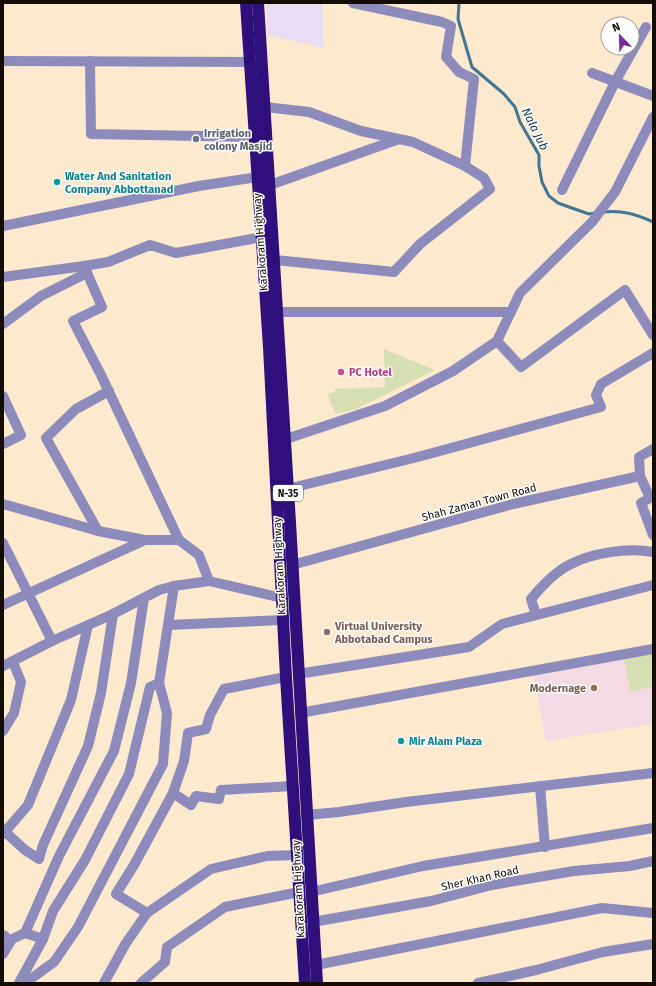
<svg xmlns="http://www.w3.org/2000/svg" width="656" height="986" font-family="'Fira Sans',sans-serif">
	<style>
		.commercial { fill: #e6def3 }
		.education { fill: #f4dae3 }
		.green { fill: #d6dfb1 }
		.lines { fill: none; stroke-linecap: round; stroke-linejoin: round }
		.stream { stroke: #437593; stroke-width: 3 }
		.minor { stroke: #8d8bbc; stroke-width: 10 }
		.highway { stroke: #2f0f7b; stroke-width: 12 }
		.worship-dot { fill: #6b7280; stroke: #fff; stroke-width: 1.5 }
		.culture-dot { fill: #0f9aa8; stroke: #fff; stroke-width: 1.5 }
		.hotel-dot { fill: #d1479c; stroke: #fff; stroke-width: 1.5 }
		.education-dot { fill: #8d6e63; stroke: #fff; stroke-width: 1.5 }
		.labels { text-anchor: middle; stroke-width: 3; stroke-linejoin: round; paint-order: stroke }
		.shield { fill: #fff; stroke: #5a5650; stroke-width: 1 }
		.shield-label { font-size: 10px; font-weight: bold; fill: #130d05 }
		.worship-label { font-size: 11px; font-weight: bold; fill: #5b616d; stroke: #fff; text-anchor: start }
		.culture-label { font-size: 11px; font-weight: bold; fill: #0d838f; stroke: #fff; text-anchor: start }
		.street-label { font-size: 11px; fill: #130d05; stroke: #fff }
		.hotel-label { font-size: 11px; font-weight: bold; fill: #b23c85; stroke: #fff; text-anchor: start }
		.education-label { font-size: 11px; font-weight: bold; fill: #785e54; stroke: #fff; text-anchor: start }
		.water-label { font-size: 12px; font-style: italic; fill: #15364a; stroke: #fff }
	</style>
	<rect width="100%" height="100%" fill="#fde9ce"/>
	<path class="commercial" d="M 266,3 L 322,3 L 324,48 L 268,35 Z"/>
	<path class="education" d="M 653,645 L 653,724 L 546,741 L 532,671 Z"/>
	<g class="green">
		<path d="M 384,349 L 435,370 L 356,409 L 336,414 L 327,394 L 335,392 L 335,389 L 385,387 Z"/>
		<path d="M 653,645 L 653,687 L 630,691 L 623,652 Z"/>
	</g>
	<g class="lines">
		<g class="stream">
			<path d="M 459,3 L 458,19 L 472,67 L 504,94 L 515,107 L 520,122 L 539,155 L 539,166 L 542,182 L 549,196 L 558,203 L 569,207 L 589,214 L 595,213"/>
			<path d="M 603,212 C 622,210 636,214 653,222"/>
		</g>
		<g class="minor">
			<path d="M 353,3 L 442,22 L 451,26 L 446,57 L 459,72 L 474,79 L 465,166"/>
			<path d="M 3,61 L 250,62"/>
			<path d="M 90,61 L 91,134 L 256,137"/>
			<path d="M 592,73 L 653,96"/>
			<path d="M 265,107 L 309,112 L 361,131 L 413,142 L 465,166 L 484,178 L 490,189 L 420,244 L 394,272 L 275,260"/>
			<path d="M 270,185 L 399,139"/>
			<path d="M 562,190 L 615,82 L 646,27"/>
			<path d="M 3,226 L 199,186 L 258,177"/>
			<path d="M 3,277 L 84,266"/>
			<path d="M 278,312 L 511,312"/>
			<path d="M 3,324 L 41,296 L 87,273"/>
			<path d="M 497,341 L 520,293 L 592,222 L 615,192 L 653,117"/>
			<path d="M 3,396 L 21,435 L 3,444"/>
			<path d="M 286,439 L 385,406 L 453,371 L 497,341 L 521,367 L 625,290 L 653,335"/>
			<path d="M 640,476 L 650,498 L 641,503 L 653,535"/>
			<path d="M 287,489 L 414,458 L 601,407 L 596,395 L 601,384 L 653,353"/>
			<path d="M 3,504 L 98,531 L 145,540 L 179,540 L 199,555 L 209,581 L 282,598"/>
			<path d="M 98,531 L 46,438 L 76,409 L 109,391"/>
			<path d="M 179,540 L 101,375 L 73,321 L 102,307 L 84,266 L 108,262 L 150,245 L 176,253 L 262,237"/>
			<path d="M 3,543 L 52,641"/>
			<path d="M 292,565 L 513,504 L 640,476 L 639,457 L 653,449"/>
			<path d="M 3,605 L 145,540"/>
			<path d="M 536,615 L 531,599 C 541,587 555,572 569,565 C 591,553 629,547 653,552"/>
			<path d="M 168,625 L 283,620"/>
			<path d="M 3,666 L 52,641 L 113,614 L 159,590 L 174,586 L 209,581"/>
			<path d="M 298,674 L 469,647 L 502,624 L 653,585"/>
			<path d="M 300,713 L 653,649"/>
			<path d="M 3,731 L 14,713 L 21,682 L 13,662"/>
			<path d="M 540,786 L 545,847"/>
			<path d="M 173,793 L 191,805 L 196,796 L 219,799 L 221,790 L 293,786"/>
			<path d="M 307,815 L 339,812 L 406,802 L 653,773"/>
			<path d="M 3,830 L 25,850 L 39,859 L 43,845 L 88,746 L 101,693 L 113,614"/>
			<path d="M 3,834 L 28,805 L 71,700 L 88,625"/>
			<path d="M 311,892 L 423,866 L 653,828"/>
			<path d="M 147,913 L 211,869 L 267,856 L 297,855"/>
			<path d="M 313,922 L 431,901 L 492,885 L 574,871 L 630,866 L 653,861"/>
			<path d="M 25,933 L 59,856 L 114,751 L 131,683 L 144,598"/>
			<path d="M 3,935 L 5,936 L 3,937"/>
			<path d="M 3,954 L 12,939 L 25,933 L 43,939 L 53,911 L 85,860 L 129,774 L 150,687 L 159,683 L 174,586"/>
			<path d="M 316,965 L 602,908 L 653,913"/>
			<path d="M 19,983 L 43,939"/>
			<path d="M 25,983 L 54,962 L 78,927 L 163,764 L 167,713 L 159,683"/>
			<path d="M 104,983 L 126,943 L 147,913 L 116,894 L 134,865 L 173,793 L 184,761 L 188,733 L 206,729 L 210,715 L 224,689 L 286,677"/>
			<path d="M 141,983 L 165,962 L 167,947 L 225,907 L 299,892"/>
			<path d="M 478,983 L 536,970 L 603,952 L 653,944"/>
		</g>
		<g class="highway">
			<path d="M 246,3 L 269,347 L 286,677 L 305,983"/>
			<path d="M 258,3 C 280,330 297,656 317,983"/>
		</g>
	</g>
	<circle class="worship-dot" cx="196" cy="139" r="4"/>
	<g class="culture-dot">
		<circle cx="57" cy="182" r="4"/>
		<circle cx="401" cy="741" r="4"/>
	</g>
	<circle class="hotel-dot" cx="341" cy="372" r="4"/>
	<g class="education-dot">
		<circle cx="327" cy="632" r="4"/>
		<circle cx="594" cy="688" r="4"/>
	</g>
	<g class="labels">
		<rect class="shield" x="273" y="485" width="30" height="16" rx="3"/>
		<g class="shield-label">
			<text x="288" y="497">N-35</text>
		</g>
		<g class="worship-label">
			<text x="204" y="137">Irrigation<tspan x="204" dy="13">colony Masjid</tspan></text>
		</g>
		<g class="culture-label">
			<text x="65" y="180">Water And Sanitation<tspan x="65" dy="13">Company Abbottanad</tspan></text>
			<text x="409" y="745">Mir Alam Plaza</text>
		</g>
		<g class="street-label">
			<text transform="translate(260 242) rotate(-94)" y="4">Karakoram Highway</text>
			<text transform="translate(479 502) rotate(-15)" y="4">Shah Zaman Town Road</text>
			<text transform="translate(279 566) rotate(-93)" y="4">Karakoram Highway</text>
			<text transform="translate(480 878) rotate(-13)" y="4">Sher Khan Road</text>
			<text transform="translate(298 889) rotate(-93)" y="4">Karakoram Highway</text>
		</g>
		<g class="hotel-label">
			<text x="349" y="376">PC Hotel</text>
		</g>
		<g class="education-label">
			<text x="335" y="630">Virtual University<tspan x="335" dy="13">Abbotabad Campus</tspan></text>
			<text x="586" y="692" text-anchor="end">Modernage</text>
		</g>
		<g class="water-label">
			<text transform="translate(535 129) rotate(64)" y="4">Nala Jub</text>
		</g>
	</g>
	<rect width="656" height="986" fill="none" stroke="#130d05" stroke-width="8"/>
	<g transform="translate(620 36) rotate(337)"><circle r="19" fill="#ffffff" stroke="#a19e9b"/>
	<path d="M0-3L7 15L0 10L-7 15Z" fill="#782c9e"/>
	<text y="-6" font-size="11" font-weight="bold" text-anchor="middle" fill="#130d05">N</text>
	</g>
</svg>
